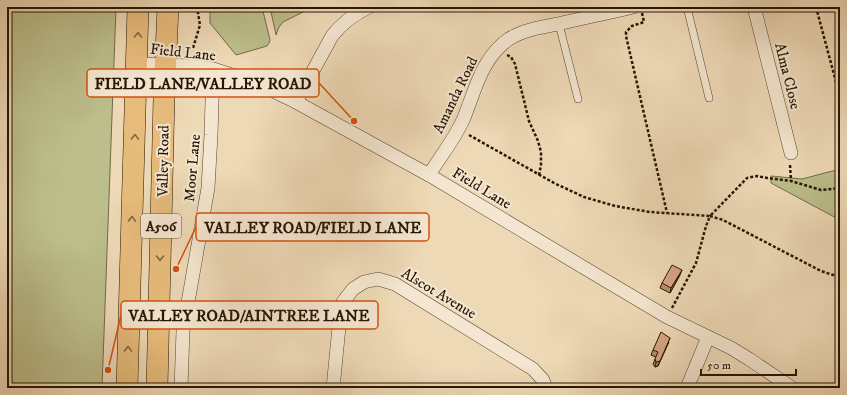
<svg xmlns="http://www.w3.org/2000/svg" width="847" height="395" font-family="'IM FELL DW Pica',serif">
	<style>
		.green { fill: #bcbe8b; stroke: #716a48 }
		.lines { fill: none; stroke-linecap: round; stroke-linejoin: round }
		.lane-casing { stroke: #584631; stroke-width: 8 }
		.street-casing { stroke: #584631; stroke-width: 14 }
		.primary-casing { stroke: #261505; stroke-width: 22 }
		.path { stroke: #261505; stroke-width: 2.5; stroke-dasharray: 3 2; stroke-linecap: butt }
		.lane { stroke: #f4e6d0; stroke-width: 7 }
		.street { stroke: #f4e6d0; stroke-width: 13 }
		.primary { stroke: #e7bc7b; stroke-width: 21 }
		.wall { fill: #bb8e72; stroke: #261505 }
		.shaded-wall { fill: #98745d; stroke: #261505 }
		.building { fill: #d9a585; stroke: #261505 }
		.oneway { stroke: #866840 }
		.labels { text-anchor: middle; stroke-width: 4; stroke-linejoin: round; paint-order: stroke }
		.shield { fill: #f4e6d0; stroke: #645442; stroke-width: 1 }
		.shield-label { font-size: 14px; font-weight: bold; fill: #261505 }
		.street-label { font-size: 15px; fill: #261505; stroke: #f4e6d0 }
		.leader { fill: none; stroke: #d5520b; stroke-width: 1.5 }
		.callout-dot { fill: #d5520b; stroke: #f4e6d0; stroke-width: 1.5 }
		.callout { fill: #f4e6d0; stroke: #d5520b; stroke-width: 1.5 }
		.callout-label { font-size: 16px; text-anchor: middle; font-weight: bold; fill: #261505 }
	</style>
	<rect width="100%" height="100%" fill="#eed9b6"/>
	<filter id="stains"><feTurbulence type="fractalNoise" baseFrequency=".005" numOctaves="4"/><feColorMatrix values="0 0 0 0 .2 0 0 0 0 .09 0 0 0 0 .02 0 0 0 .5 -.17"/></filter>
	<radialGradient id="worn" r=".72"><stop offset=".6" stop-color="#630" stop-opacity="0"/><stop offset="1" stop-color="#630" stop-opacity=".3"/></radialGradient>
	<g class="green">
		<path d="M 7,7 L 116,7 L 102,388 L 7,388 Z"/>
		<path d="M 210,7 L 262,7 L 270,40 L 269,43 L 267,46 L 236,55 L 210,23 Z"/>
		<path d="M 270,7 L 311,7 L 309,9 L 283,22 L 279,27 L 276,35 Z"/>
		<path d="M 840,169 L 840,220 L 771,183 L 771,176 L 802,179 Z"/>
	</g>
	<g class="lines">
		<g class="lane-casing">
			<g id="lane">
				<path d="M 687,7 L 709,98"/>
				<path d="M 559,24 L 578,99"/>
			</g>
		</g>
		<g class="street-casing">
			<g id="street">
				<path d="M 754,7 L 791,153"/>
				<path d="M 137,64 L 192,66 L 213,69 L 247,80 L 269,89 L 296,102 L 429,175 L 603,279 L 667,317 L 731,348 L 749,359 L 792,388"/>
				<path d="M 296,102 L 332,36 C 342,23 354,14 369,7"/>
				<path d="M 429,175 C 440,157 454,140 463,120 C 475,92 481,58 509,39 C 523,30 542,27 558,24 C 583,18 608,13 633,7"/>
				<path d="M 181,388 L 183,331 L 208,188 L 211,135 L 213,69"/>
				<path d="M 333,388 L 340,317 L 343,302 L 353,289 L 364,282 L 378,279 L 395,284 L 533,369 L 543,380 L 546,388"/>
				<path d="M 687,388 L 708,337"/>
			</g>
		</g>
		<g class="primary-casing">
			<g id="primary">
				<path d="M 127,388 L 138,7"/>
				<path d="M 157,388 L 164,98 L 168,7"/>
			</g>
		</g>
		<g class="path">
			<path d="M 816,7 L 840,97"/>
			<path d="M 642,13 L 644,22 L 632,26 L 626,32 L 626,36 L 667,213"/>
			<path d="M 193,48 L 200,25 L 197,7"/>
			<path d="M 507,55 L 511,57 L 515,64 L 529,121 L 538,141 L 541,152 L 541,165 L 539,175"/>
			<path d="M 181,90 L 191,83"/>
			<path d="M 469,135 L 554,183 L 584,197 L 615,206 L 650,212 L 710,216 L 747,178 L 757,176 L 767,178 L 791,181 L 821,190 L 840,188"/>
			<path d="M 790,165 L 791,181"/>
			<path d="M 672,308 L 696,263 L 706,226 L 710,216 L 723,220 L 821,271 L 833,275 L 840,271"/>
		</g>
		<use href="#lane" class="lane"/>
		<use href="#street" class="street"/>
		<use href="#primary" class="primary"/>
	</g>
	<g class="wall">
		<path d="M 680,275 L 670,293 L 660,288 L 662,283 Z"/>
		<path d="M 669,342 L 658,366 L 655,367 L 653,364 L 656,357 L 651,355 L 653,350 Z"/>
	</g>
	<g class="shaded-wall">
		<path d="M 682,270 L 680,275 L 670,293 L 671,288 Z"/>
		<path d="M 670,338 L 658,366 L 655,367 L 656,362 Z"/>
	</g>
	<g class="building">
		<path d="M 672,265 L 682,270 L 671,288 L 662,283 Z"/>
		<path d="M 661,332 L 670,338 L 660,361 L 656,362 L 655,359 L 658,352 L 653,350 Z"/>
	</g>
	<defs><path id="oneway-chevron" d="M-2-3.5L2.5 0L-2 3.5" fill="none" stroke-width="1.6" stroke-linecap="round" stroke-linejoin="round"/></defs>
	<g class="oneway">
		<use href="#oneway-chevron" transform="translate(138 35) rotate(-89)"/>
		<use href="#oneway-chevron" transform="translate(135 137) rotate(-88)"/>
		<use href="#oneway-chevron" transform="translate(132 219) rotate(-88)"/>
		<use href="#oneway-chevron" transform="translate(160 258) rotate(91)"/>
		<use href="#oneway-chevron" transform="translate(128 349) rotate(-88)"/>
	</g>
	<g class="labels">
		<rect class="shield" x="141" y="214" width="40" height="24" rx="3"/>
		<g class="shield-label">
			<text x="161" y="231">A506</text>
		</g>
		<g class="street-label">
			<text transform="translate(183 52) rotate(6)" y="5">Field Lane</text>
			<text transform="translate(788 76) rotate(76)" y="5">Alma Close</text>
			<text transform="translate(455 95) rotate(-64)" y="5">Amanda Road</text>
			<text transform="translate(163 161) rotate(-89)" y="5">Valley Road</text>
			<text transform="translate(192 168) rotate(-85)" y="5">Moor Lane</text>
			<text transform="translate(482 188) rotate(31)" y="5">Field Lane</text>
			<text transform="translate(439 293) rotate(31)" y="5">Alscot Avenue</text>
		</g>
	</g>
	<path class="leader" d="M354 121L319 83M176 269L196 227M108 370L121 315"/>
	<g class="callout-dot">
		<circle cx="354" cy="121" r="4"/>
		<circle cx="176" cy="269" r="4"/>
		<circle cx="108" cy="370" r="4"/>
	</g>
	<g class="callout">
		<rect x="87" y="69" width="232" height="28" rx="4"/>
		<rect x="196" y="213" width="233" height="28" rx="4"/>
		<rect x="121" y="301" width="257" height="28" rx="4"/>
	</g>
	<g class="callout-label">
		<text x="203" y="89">FIELD LANE/VALLEY ROAD</text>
		<text x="313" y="233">VALLEY ROAD/FIELD LANE</text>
		<text x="249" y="321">VALLEY ROAD/AINTREE LANE</text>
	</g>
	<rect width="847" height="395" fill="none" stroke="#eed9b6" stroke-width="24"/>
	<rect x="8" y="8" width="831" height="379" fill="none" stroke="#261505" stroke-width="2"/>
	<rect x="12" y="12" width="823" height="371" fill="none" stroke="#261505"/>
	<path d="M701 369v6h95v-6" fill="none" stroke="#261505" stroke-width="2"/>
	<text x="707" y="369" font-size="12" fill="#261505" stroke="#f4e6d0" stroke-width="3" paint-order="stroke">50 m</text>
	<rect width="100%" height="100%" filter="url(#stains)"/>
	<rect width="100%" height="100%" fill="url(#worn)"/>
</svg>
